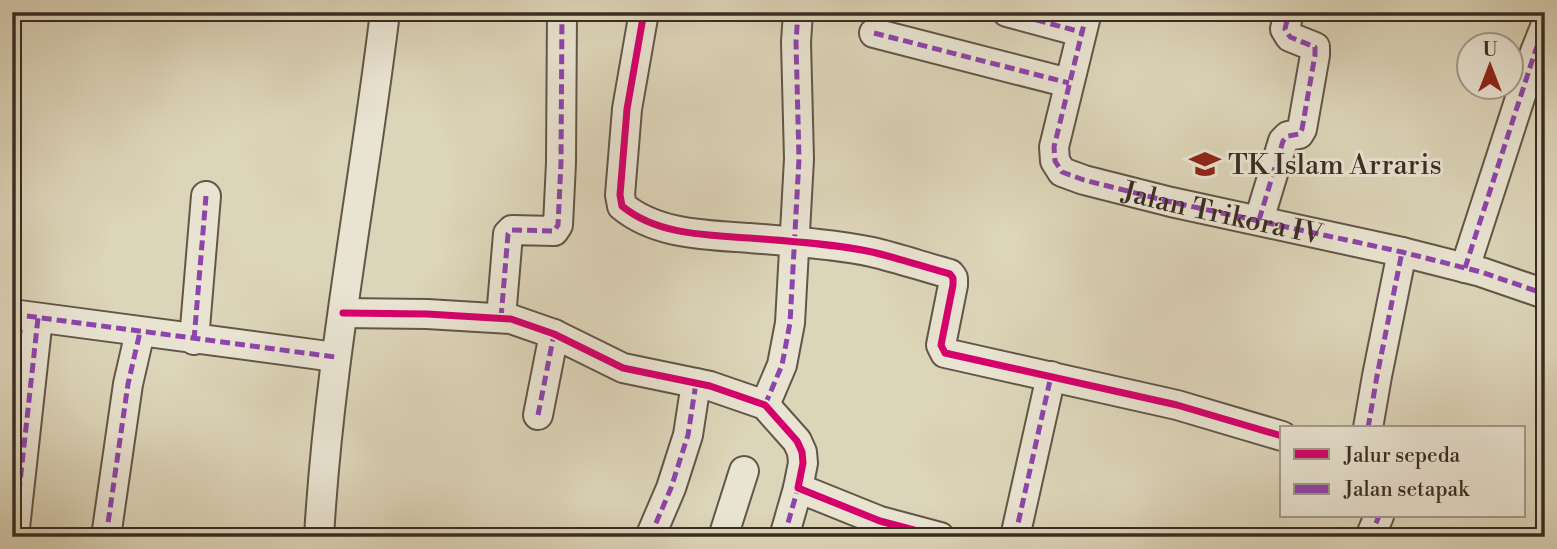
<svg xmlns="http://www.w3.org/2000/svg" width="1557" height="549" font-family="'Libre Bodoni',serif">
	<style>
		.lines { fill: none; stroke-linecap: round; stroke-linejoin: round }
		.minor-casing { stroke: #615648; stroke-width: 32 }
		.minor { stroke: #e9e4d2; stroke-width: 28 }
		.quiet { stroke: #8e44ad; stroke-width: 5; stroke-dasharray: 10 5; stroke-linecap: butt }
		.cycleway-casing { stroke: #e9e4d2; stroke-width: 11 }
		.cycleway { stroke: #d6006c; stroke-width: 7 }
		.labels { text-anchor: middle; stroke-width: 6; stroke-linejoin: round; paint-order: stroke }
		.poi-label { font-size: 28px; fill: #382c23; stroke: #e9e4d2; text-anchor: start }
		.street-label { font-size: 28px; fill: #382c23; stroke: #e9e4d2 }
	</style>
	<rect width="100%" height="100%" fill="#ddd5b9"/>
	<filter id="stains"><feTurbulence type="fractalNoise" baseFrequency=".00286" numOctaves="4"/><feColorMatrix values="0 0 0 0 .2 0 0 0 0 .09 0 0 0 0 .02 0 0 0 .5 -.17"/></filter>
	<radialGradient id="worn" r=".72"><stop offset=".6" stop-color="#630" stop-opacity="0"/><stop offset="1" stop-color="#630" stop-opacity=".3"/></radialGradient>
	<g class="lines">
		<g class="minor-casing">
			<g id="minor">
				<path d="M 644,12 L 627,109 L 620,195 L 622,206 C 657,235 707,235 750,238 C 788,241 835,244 872,252 C 898,258 924,267 950,274 L 953,278 L 953,285 L 941,345 L 945,353 L 1177,405 L 1282,436"/>
				<path d="M 1007,12 L 1081,32"/>
				<path d="M 1087,12 L 1054,147 L 1055,161 L 1062,172 L 1084,180 L 1171,202 L 1402,252 L 1481,272 L 1545,294"/>
				<path d="M 874,33 L 1069,83"/>
				<path d="M 1259,220 L 1283,141 L 1288,136 L 1299,134 L 1302,129 L 1315,55 L 1315,47 L 1290,37 L 1285,29 L 1289,12"/>
				<path d="M 1465,268 L 1535,52 L 1545,27"/>
				<path d="M 343,313 L 427,314 L 511,319 L 554,334 L 623,368 L 710,386 L 765,405 L 797,441 L 802,452 L 803,463 L 798,488 L 880,521 L 940,537"/>
				<path d="M 12,314 L 335,357"/>
				<path d="M 501,318 L 508,234 L 512,230 L 554,231 L 558,225 L 561,163 L 562,12"/>
				<path d="M 194,340 L 206,196"/>
				<path d="M 765,405 L 782,365 L 790,323 L 799,159 L 796,42 L 798,12"/>
				<path d="M 538,415 L 554,334"/>
				<path d="M 1368,428 L 1377,376 L 1402,252"/>
				<path d="M 14,537 L 38,318"/>
				<path d="M 106,537 L 128,384 L 140,332"/>
				<path d="M 319,537 C 329,361 364,187 385,12"/>
				<path d="M 650,537 L 671,488 L 688,435 L 696,383"/>
				<path d="M 723,537 L 744,471"/>
				<path d="M 784,537 L 798,488"/>
				<path d="M 1015,537 L 1051,376"/>
				<path d="M 1370,537 L 1379,516"/>
			</g>
		</g>
		<use href="#minor" class="minor"/>
		<g class="quiet">
			<path d="M 1007,12 L 1081,32"/>
			<path id="s1" d="M 1087,12 L 1054,147 L 1055,161 L 1062,172 L 1084,180 L 1171,202 L 1402,252 L 1481,272 L 1545,294"/>
			<path d="M 874,33 L 1069,83"/>
			<path d="M 1259,220 L 1283,141 L 1288,136 L 1299,134 L 1302,129 L 1315,55 L 1315,47 L 1290,37 L 1285,29 L 1289,12"/>
			<path d="M 1465,268 L 1535,52 L 1545,27"/>
			<path d="M 12,314 L 335,357"/>
			<path d="M 501,318 L 508,234 L 512,230 L 554,231 L 558,225 L 561,163 L 562,12"/>
			<path d="M 194,340 L 206,196"/>
			<path d="M 765,405 L 782,365 L 790,323 L 799,159 L 796,42 L 798,12"/>
			<path d="M 538,415 L 554,334"/>
			<path d="M 1368,428 L 1377,376 L 1402,252"/>
			<path d="M 14,537 L 38,318"/>
			<path d="M 106,537 L 128,384 L 140,332"/>
			<path d="M 650,537 L 671,488 L 688,435 L 696,383"/>
			<path d="M 784,537 L 798,488"/>
			<path d="M 1015,537 L 1051,376"/>
			<path d="M 1370,537 L 1379,516"/>
		</g>
		<g class="cycleway-casing">
			<g id="cycleway">
				<path d="M 644,12 L 627,109 L 620,195 L 622,206 C 657,235 707,235 750,238 C 788,241 835,244 872,252 C 898,258 924,267 950,274 L 953,278 L 953,285 L 941,345 L 945,353 L 1177,405 L 1282,436"/>
				<path d="M 343,313 L 427,314 L 511,319 L 554,334 L 623,368 L 710,386 L 765,405 L 797,441 L 802,452 L 803,463 L 798,488 L 880,521 L 940,537"/>
			</g>
		</g>
		<use href="#cycleway" class="cycleway"/>
	</g>
	<defs>
		<g id="school-bare" transform="scale(2.415)"><path d="M0-5L7-2L0 1L-7-2ZM-4 1L0 2.5L4 1V4Q0 6-4 4Z" fill="#8f2418" stroke="#e9e4d2" stroke-width="2.5" paint-order="stroke"/></g>
	</defs>
	<g fill-rule="evenodd">
		<use href="#school-bare" x="1205" y="164"/>
	</g>
	<g class="labels">
		<g class="poi-label">
			<text x="1228" y="174">TK Islam Arraris</text>
		</g>
		<g class="street-label">
			<text dy="10" stroke="none"><textPath href="#s1" startOffset="332">Jalan Trikora IV</textPath></text>
		</g>
	</g>
	<rect width="1557" height="549" fill="none" stroke="#ddd5b9" stroke-width="42"/>
	<rect x="14" y="14" width="1529" height="521" fill="none" stroke="#382c23" stroke-width="3.5"/>
	<rect x="21" y="21" width="1515" height="507" fill="none" stroke="#382c23" stroke-width="2"/>
	<rect x="1280" y="426" width="245" height="91" fill="#e9e4d2" stroke="#a29a8c" stroke-width="2"/>
	<rect x="1294" y="449" width="35" height="10" fill="#d6006c" stroke="#a29a8c" stroke-width="2"/>
	<text x="1344" y="462" font-size="21" fill="#382c23">Jalur sepeda</text>
	<rect x="1294" y="484" width="35" height="10" fill="#8e44ad" stroke="#a29a8c" stroke-width="2"/>
	<text x="1344" y="496" font-size="21" fill="#382c23">Jalan setapak</text>
	<g transform="translate(1490 66)"><circle r="33" fill="#e9e4d2" stroke="#a29a8c" stroke-width="2"/>
	<path d="M0-5L12 26L0 18L-12 26Z" fill="#8f2418"/>
	<text y="-10" font-size="19" font-weight="bold" text-anchor="middle" fill="#382c23">U</text>
	</g>
	<rect width="100%" height="100%" filter="url(#stains)"/>
	<rect width="100%" height="100%" fill="url(#worn)"/>
</svg>
